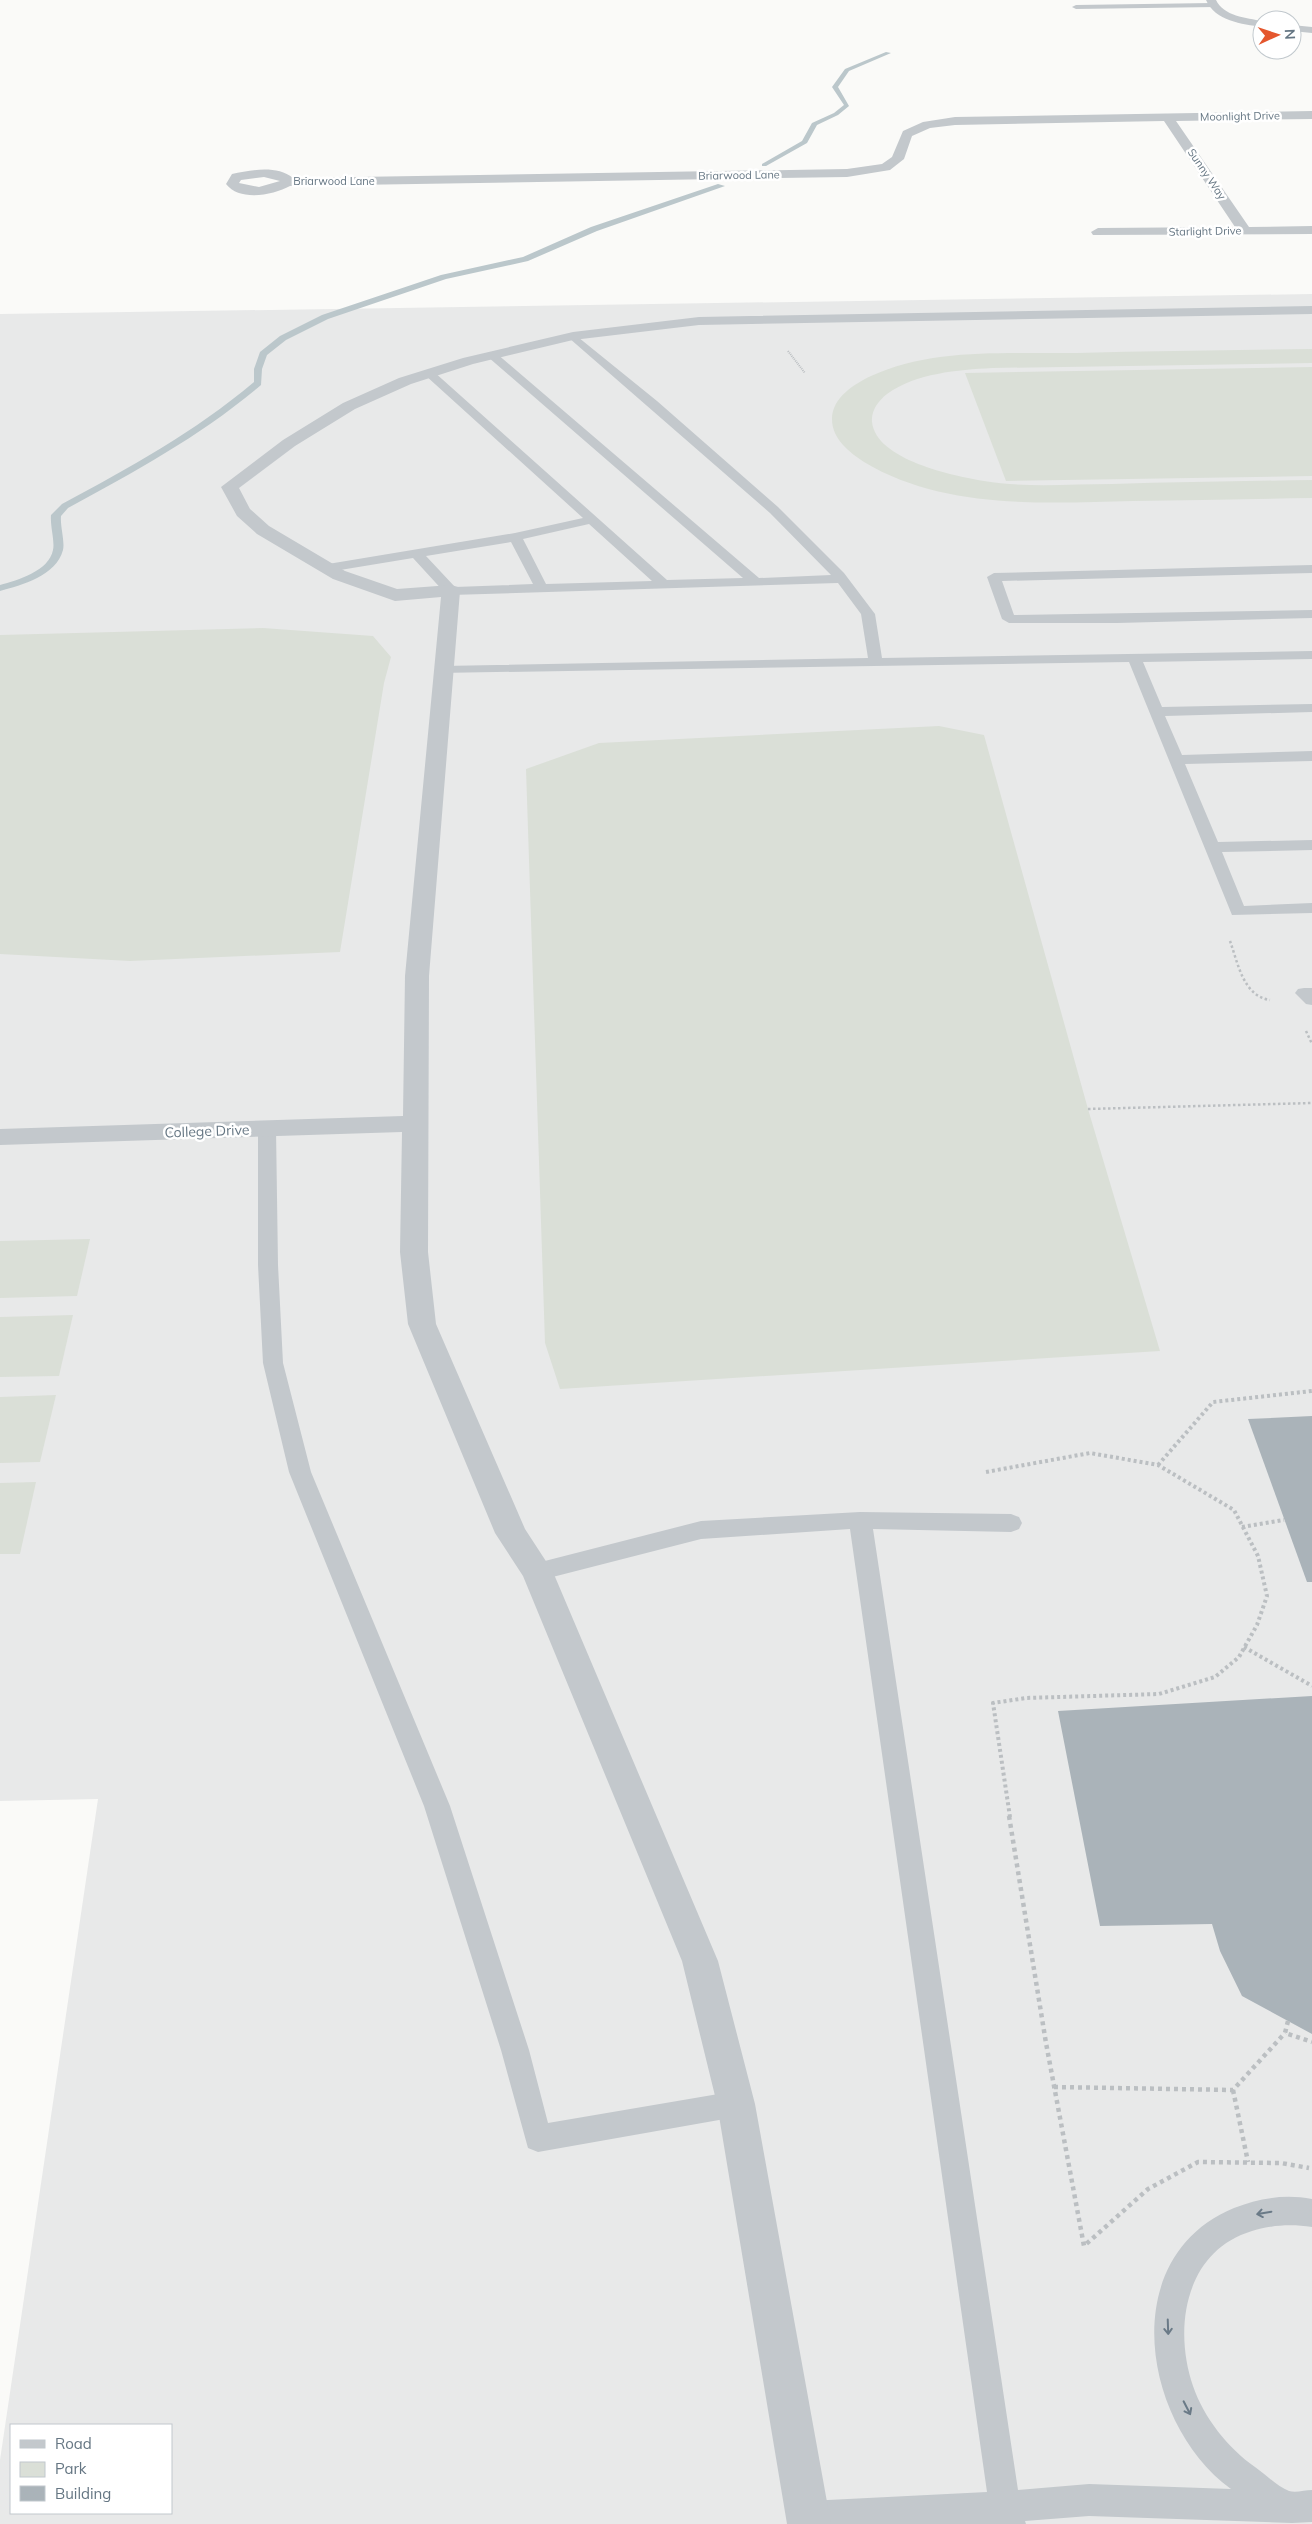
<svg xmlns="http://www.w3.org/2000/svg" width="1312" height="2524" font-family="Mulish,sans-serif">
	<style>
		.built { fill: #e8e9e9; fill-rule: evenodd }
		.green { fill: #dadfd7 }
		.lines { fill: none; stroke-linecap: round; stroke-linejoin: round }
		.stream { fill: #bbc7cb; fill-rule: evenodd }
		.building { fill: #aab3b9 }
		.path-far3 { stroke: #bbbfc2; stroke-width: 2; stroke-dasharray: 1 1; stroke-linecap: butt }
		.path-far2 { stroke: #bbbfc2; stroke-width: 2.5; stroke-dasharray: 2.5 2.5; stroke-linecap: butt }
		.path-far1 { stroke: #bbbfc2; stroke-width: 4; stroke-dasharray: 3 3; stroke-linecap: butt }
		.path { stroke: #bbbfc2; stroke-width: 4.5; stroke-dasharray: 4 4; stroke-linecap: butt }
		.service { fill: #c3c8cc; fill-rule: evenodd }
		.minor { fill: #c3c8cc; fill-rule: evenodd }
		.oneway { stroke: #6a7a87 }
		.labels { text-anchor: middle; stroke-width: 5; stroke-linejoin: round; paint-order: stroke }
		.far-street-label { font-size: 11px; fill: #657683; stroke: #fff }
		.street-label { font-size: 14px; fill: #657683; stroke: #fff }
	</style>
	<rect width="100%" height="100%" fill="#fafaf8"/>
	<path class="built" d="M 1312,294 L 1312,2524 L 0,2524 L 0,2460 L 98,1799 L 0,1801 L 0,314 ZM 11,2425 L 171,2425 L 171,2513 L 11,2513 Z"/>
	<g class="green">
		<path d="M 1312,349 L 1312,363 L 992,368 C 958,370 916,373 887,394 C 878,401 871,411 872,422 C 876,460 954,476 984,481 C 1026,488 1069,484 1112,484 C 1179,482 1245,481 1312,480 L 1312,498 C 1252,499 1193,500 1133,501 C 1044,503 944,510 864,462 C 849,452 832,439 832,419 C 832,398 854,384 871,376 C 933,347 1010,354 1077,353 C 1155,351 1234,350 1312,349 Z"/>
		<path d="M 1312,367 L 1312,476 L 1006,481 L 965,373 Z"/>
		<path d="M 263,628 L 373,636 L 391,657 L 384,683 L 340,952 L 130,961 L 0,954 L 0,635 Z"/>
		<path d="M 939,726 L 984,735 L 1088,1109 L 1160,1351 L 560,1389 L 545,1343 L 526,769 L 599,743 Z"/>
		<path d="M 90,1239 L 77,1296 L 0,1298 L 0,1241 Z"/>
		<path d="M 73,1315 L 59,1376 L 0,1377 L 0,1317 Z"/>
		<path d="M 56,1395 L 40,1462 L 0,1463 L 0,1397 Z"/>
		<path d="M 36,1482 L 20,1554 L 0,1554 L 0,1483 Z"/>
	</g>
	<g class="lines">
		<g class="stream">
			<path d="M 886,52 L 891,53 L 849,71 L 838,87 L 849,106 L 838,115 L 817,125 L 807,143 L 766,166 L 762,166 L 762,164 L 802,141 L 812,123 L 834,113 L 844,105 L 832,87 L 845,69 Z"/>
			<path d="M 718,184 L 725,186 L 597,231 L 528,261 L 446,279 L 328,319 L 286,340 L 267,355 L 262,369 L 261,385 C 202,435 136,471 68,508 L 61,516 C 60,526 65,541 63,550 C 56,576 22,585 0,591 L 0,585 C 18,580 49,571 53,550 C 55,541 50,526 51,515 L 62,504 C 129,468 195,432 254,382 L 254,369 L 260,352 L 280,336 L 322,315 L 441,275 L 523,257 L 591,227 Z"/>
		</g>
	</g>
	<g class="building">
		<path d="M 1312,1416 L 1312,1582 L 1307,1582 L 1248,1419 Z"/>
		<path d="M 1312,1696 L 1312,2034 L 1242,1996 L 1220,1951 L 1212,1924 L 1100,1926 L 1058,1711 Z"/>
	</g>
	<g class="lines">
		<path class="path-far3" d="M 788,351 L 805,373"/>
		<g class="path-far2">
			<path d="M 1230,941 C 1238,963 1243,996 1270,1000"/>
			<path d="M 1306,1031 L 1312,1044"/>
			<path d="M 1088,1109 L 1312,1103"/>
		</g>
		<g class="path-far1">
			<path d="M 1158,1465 L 1213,1402 L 1312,1391"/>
			<path d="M 986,1472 L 1090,1453 L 1158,1465 L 1234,1510 L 1258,1556 L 1267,1596 L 1257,1625 L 1239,1657 L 1215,1677 L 1159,1694 L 1026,1698 L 993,1703 L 1010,1817"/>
			<path d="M 1242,1527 L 1284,1520"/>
			<path d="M 1244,1647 L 1312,1686"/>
		</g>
		<g class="path">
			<path d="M 1009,1816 L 1046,2043 L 1084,2246 L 1148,2189 L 1198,2162 L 1281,2163 L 1309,2168"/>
			<path d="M 1288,2021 L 1285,2033 L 1312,2042"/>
			<path d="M 1054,2087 L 1233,2090 L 1285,2033"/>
			<path d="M 1233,2090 L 1248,2162"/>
		</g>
		<g class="service">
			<path d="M 1212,3 L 1216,5 L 1215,7 L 1076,9 L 1072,7 L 1076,5 Z"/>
			<path d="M 573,333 L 657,401 L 778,507 L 844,573 L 875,614 L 882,658 L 1312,651 L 1312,659 L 1143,662 L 1162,707 L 1312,704 L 1312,712 L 1165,716 L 1182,755 L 1312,751 L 1312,761 L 1185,764 L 1218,842 L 1312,840 L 1312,850 L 1222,852 L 1244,906 L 1312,903 L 1312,913 L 1232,915 L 1129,662 L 438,673 L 436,670 L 438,667 L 443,666 L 868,658 L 861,614 L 838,583 L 451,595 L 446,594 L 413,558 L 328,572 L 323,571 L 321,568 L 328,564 L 515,533 L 583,518 L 425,375 L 425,371 L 433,371 L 667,580 L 743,578 L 488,357 L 488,353 L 496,353 L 759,578 L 831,575 L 770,513 L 569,338 L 568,336 ZM 589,524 L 652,581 L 546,584 L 523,539 ZM 511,542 L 533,584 L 455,587 L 426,556 Z"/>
			<path d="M 1312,565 L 1312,573 L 1002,581 L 1014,615 L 1312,610 L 1312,618 L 1117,623 L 1009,623 L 1002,619 L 987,577 L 994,573 Z"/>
			<path d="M 1304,988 L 1312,988 L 1312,1005 L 1306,1004 L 1295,993 L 1298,989 Z"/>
			<path d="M 267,1123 L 274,1125 L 276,1129 L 278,1265 L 283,1363 L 311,1472 L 450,1806 L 529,2050 L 548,2123 L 736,2091 L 746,2095 L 750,2104 L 746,2113 L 736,2117 L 538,2152 L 528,2148 L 501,2050 L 424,1806 L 289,1472 L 263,1363 L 258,1265 L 258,1129 L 260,1125 Z"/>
			<path d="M 860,1512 L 1011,1514 L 1019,1517 L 1022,1523 L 1019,1529 L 1011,1532 L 873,1529 L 1018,2490 L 1089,2484 L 1231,2489 C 1142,2424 1115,2257 1234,2208 C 1259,2198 1285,2194 1312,2199 L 1312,2227 C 1291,2224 1272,2225 1252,2231 C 1185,2251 1173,2328 1193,2386 C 1204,2418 1228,2448 1255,2467 C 1265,2474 1278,2487 1289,2491 C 1296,2493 1305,2490 1312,2490 L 1312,2522 L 1292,2523 L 1089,2516 L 1025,2521 L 1026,2524 L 795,2524 L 792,2517 L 797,2506 L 808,2501 L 987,2492 L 850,1529 L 701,1539 L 537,1581 L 529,1578 L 525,1572 L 529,1566 L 537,1563 L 701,1521 Z"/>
		</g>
		<g class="minor">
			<path d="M 1206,0 L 1216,0 C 1223,16 1247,18 1262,21 L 1262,27 C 1242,24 1215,21 1206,0 Z"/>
			<path d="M 1292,25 L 1312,27 L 1312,33 L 1292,31 Z"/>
			<path d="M 1312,111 L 1312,119 L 1176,121 L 1249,227 L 1312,226 L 1312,234 L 1093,235 L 1091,232 L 1098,228 L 1235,227 L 1164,121 L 955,125 L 930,128 L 912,136 L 904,159 L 890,170 L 847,177 L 290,186 C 273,195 240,202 226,184 L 232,174 C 251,170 277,165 293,178 L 847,169 L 882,164 L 892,157 L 903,131 L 923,122 L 955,117 ZM 264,177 L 280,181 L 259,187 L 239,183 L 241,180 Z"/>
			<path d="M 1312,306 L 1312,314 L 699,325 L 573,340 L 473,364 L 411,384 L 355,409 L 295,446 L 239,488 L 250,509 L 269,526 L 345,571 L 397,589 L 451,585 L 458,587 L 460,591 L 429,976 L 428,1252 L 436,1324 L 525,1529 L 553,1572 L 718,1961 L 755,2104 L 831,2524 L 787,2524 L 717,2104 L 682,1961 L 523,1576 L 495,1533 L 408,1324 L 400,1252 L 402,1132 L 0,1145 L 0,1129 L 403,1116 L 405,976 L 441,597 L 395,601 L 333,579 L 257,534 L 237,516 L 221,487 L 283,440 L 343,403 L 399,378 L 463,358 L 573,332 L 699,317 Z"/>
		</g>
	</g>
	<defs><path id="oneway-shaft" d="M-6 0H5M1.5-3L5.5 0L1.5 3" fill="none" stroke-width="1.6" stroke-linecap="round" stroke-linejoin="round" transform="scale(1.25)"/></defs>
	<g class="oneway">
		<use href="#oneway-shaft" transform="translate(1264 2213) rotate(170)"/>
		<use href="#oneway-shaft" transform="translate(1168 2327) rotate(88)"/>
		<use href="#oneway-shaft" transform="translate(1187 2408) rotate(63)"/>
	</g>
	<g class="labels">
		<g class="far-street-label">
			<text transform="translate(1240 116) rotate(-1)" y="4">Moonlight Drive</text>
			<text transform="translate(1207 174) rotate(56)" y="4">Sunny Way</text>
			<text transform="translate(739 175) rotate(-1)" y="4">Briarwood Lane</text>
			<text x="334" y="185">Briarwood Lane</text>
			<text transform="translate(1205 231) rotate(-1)" y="4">Starlight Drive</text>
		</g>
		<g class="street-label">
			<text transform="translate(207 1131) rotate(-2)" y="5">College Drive</text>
		</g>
	</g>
	<rect x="10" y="2424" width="162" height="90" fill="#ffffff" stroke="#c1c8cd"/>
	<rect x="20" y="2440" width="25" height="8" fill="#c3c8cc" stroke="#c1c8cd"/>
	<text x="55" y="2449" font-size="15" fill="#657683">Road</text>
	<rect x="20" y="2462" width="25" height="15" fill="#dadfd7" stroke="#c1c8cd"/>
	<text x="55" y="2474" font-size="15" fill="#657683">Park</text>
	<rect x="20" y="2486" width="25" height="15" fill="#aab3b9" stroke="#c1c8cd"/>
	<text x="55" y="2499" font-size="15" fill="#657683">Building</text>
	<g transform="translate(1277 35) rotate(87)"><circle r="24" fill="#ffffff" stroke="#c1c8cd"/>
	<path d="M0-4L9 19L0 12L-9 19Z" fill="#e4572e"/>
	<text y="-8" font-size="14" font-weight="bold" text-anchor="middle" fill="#657683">N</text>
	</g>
</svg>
